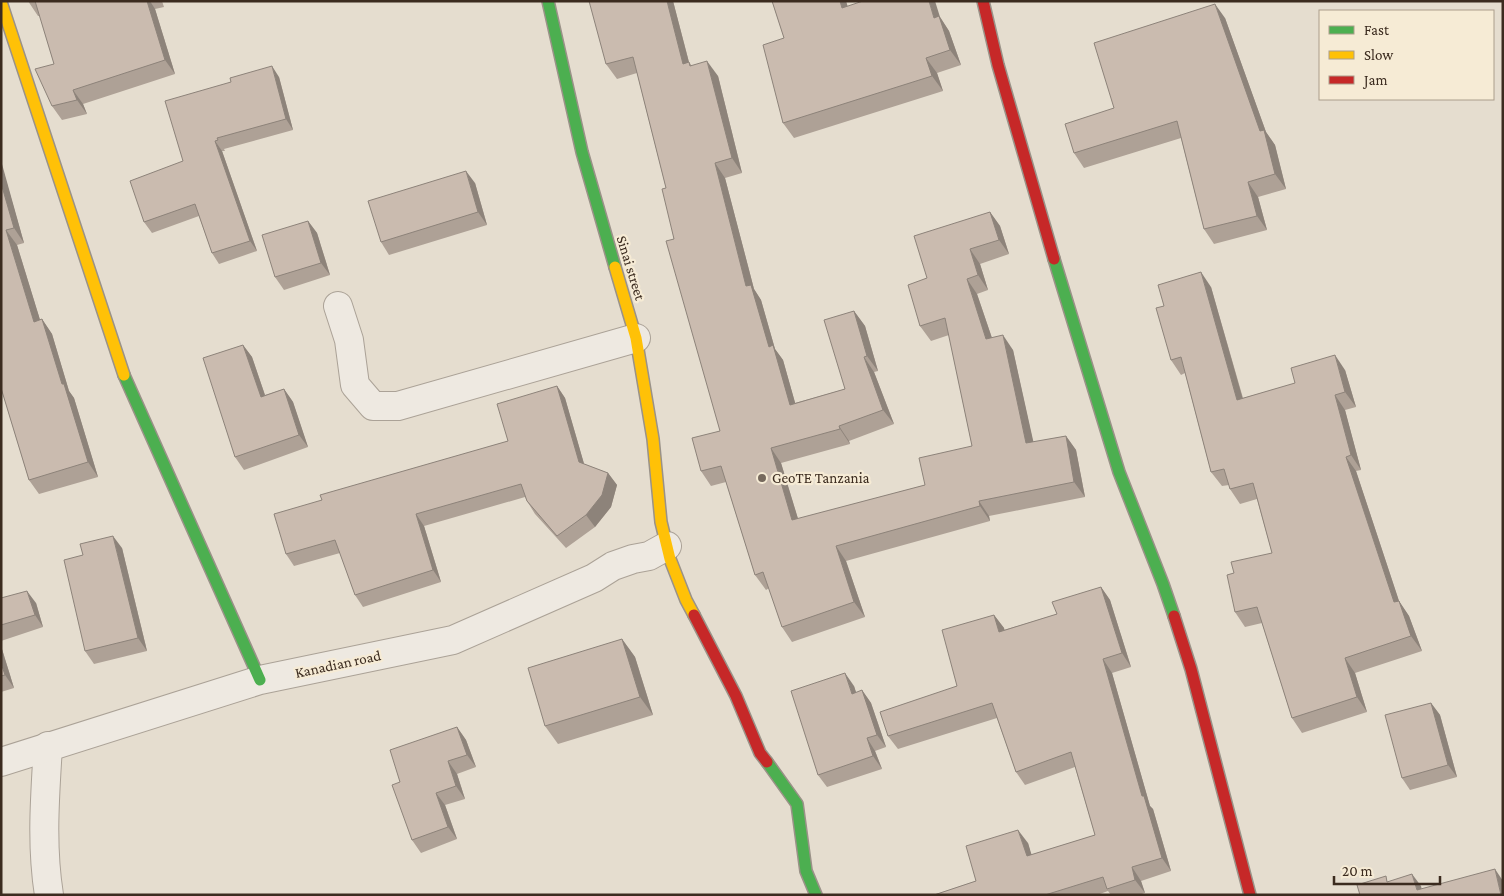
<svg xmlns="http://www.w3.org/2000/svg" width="1504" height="896" font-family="'Crimson Pro',serif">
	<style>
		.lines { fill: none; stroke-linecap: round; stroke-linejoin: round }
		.street-casing { stroke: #aba297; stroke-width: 30 }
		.fast-casing { stroke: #9a9288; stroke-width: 14 }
		.slow-casing { stroke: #9a9288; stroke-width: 14 }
		.jam-casing { stroke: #9a9288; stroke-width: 14 }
		.street { stroke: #eee9e1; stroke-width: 28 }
		.fast { stroke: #4caf50; stroke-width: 11 }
		.slow { stroke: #ffc107; stroke-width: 11 }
		.jam { stroke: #c62828; stroke-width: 11 }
		.wall { fill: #aea196 }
		.shaded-wall { fill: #8d837a }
		.building { fill: #cabbaf; stroke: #8d837a }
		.poi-dot { fill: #76695d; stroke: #f6ebd5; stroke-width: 2 }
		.labels { text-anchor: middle; stroke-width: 4.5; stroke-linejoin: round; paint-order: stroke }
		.street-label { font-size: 15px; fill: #3b2b1f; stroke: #f6ebd5 }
		.poi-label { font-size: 15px; fill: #3b2b1f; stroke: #f6ebd5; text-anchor: start }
	</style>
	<rect width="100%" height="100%" fill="#e5ddcf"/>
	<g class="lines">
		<g class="street-casing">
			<g id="street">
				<path d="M 338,306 L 349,340 L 355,385 L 373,406 L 398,406 L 636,338"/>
				<path d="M 48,746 C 45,796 41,845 49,895"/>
				<path d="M 1,762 L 260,680 L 453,640 L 594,578 L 613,566 L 633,559 L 649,556 L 667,546"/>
			</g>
		</g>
		<g class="fast-casing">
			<g id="fast">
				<path d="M 548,1 L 582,152 L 615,267"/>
				<path d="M 1054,259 L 1119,472 L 1163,584 L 1174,616"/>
				<path d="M 124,375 L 260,680"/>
				<path d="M 767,762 L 797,804 L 806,871 L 816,895"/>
			</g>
		</g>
		<g class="slow-casing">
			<g id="slow">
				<path d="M 1,2 L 124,375"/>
				<path d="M 615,267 L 636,338 L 653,439 L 661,522 L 670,559 L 686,600 L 694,615"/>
			</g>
		</g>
		<g class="jam-casing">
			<g id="jam">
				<path d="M 983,1 L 998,65 L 1054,259"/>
				<path d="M 694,615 L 736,696 L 760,753 L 767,762"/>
				<path d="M 1174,616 L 1191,669 L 1250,895"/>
			</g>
		</g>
		<use href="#street" class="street"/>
		<use href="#fast" class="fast"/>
		<use href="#slow" class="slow"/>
		<use href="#jam" class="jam"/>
	</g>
	<g class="wall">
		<path d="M 28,1 L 162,1 L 164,7 L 155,9 L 175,74 L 83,104 L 87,114 L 62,120 L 52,106 L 54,64 L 40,16 L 38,16 Z"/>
		<path d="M 673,1 L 689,62 L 692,66 L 718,76 L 742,173 L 725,178 L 754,289 L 761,300 L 775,349 L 783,360 L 795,403 L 845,389 L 854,311 L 865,326 L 878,371 L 874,372 L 894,424 L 849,441 L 850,444 L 781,463 L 798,519 L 925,485 L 972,446 L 949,335 L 931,341 L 920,326 L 927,278 L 990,212 L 1000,226 L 1009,254 L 980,264 L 988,290 L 977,294 L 992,338 L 1013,350 L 1033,442 L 1066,436 L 1076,450 L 1085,497 L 989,516 L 990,521 L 846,561 L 865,617 L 792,642 L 782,627 L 769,588 L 766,590 L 755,575 L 726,482 L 711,486 L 701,471 L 720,431 L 674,239 L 666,188 L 637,73 L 617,79 L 606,64 Z"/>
		<path d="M 772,1 L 846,1 L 847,7 L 940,17 L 949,31 L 961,65 L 937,73 L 943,91 L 794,138 L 783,123 L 784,38 Z"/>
		<path d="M 1225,18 L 1266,132 L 1275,145 L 1286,189 L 1258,197 L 1267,230 L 1214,244 L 1204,229 L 1181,138 L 1084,168 L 1074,153 L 1114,108 Z"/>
		<path d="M 279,77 L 293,130 L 224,149 L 225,151 L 222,151 L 257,251 L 219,264 L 212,253 L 199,216 L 152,233 L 144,222 L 183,161 Z"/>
		<path d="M 1,163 L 24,243 L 17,245 L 40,320 L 42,319 L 52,334 L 69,391 L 74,398 L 98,477 L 39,494 L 29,480 L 2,391 L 1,391 Z"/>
		<path d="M 475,183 L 487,225 L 389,255 L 381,242 Z"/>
		<path d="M 308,221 L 317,233 L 330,275 L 284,290 L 275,277 Z"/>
		<path d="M 1211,287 L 1243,398 L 1345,370 L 1356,407 L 1345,410 L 1361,470 L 1356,471 L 1399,601 L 1409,616 L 1422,651 L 1355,673 L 1367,712 L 1302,733 L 1292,718 L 1262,623 L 1245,627 L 1235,612 L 1234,573 L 1272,553 L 1257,499 L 1240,504 L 1230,489 L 1229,485 L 1222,486 L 1211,472 L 1185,373 L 1181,375 L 1171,360 L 1164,306 Z"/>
		<path d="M 243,345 L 252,357 L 265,395 L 284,389 L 293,402 L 308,447 L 244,470 L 235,457 Z"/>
		<path d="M 557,386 L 565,398 L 584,464 L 608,473 L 617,485 L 611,507 L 595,527 L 566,548 L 535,514 L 527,501 L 525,497 L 424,526 L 441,582 L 363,607 L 355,595 L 340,553 L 294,566 L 286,554 L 322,500 L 508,441 Z"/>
		<path d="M 122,548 L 147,651 L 94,664 L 85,651 Z"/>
		<path d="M 1101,587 L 1110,600 L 1131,667 L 1112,673 L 1150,806 L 1153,809 L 1171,871 L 1141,881 L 1145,893 L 1139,895 L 1111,895 L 1108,891 L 1097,895 L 934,895 L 976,881 L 1028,843 L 1031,855 L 1095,835 L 1075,767 L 1025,785 L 1016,772 L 997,718 L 898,749 L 888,736 L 957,686 L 994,615 L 1004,628 L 1004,630 L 1057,614 Z"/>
		<path d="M 1,598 L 36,603 L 43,627 L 1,641 Z"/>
		<path d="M 622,639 L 635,657 L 653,715 L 558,744 L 545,726 Z"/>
		<path d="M 1,646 L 14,688 L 1,692 Z"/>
		<path d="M 854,686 L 856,693 L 862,690 L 871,703 L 886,747 L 875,751 L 882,769 L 827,787 L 818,775 Z"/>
		<path d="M 1431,703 L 1440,715 L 1457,777 L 1410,790 L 1402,778 Z"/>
		<path d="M 457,727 L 466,740 L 476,767 L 457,774 L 465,799 L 445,805 L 457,839 L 421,853 L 412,840 L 400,782 Z"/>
	</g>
	<g class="shaded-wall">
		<path d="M 147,1 L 150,1 L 155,9 L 175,74 L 165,60 Z"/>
		<path d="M 667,1 L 673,1 L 693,78 L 683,64 Z"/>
		<path d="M 840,1 L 846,1 L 853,23 L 842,8 Z"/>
		<path d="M 929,1 L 935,1 L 940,17 L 949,31 L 961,65 L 950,50 L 934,18 Z"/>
		<path d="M 1215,4 L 1225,18 L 1266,132 L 1275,145 L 1286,189 L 1275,174 Z"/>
		<path d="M 926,58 L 937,73 L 943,91 L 932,76 Z"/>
		<path d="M 707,61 L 718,76 L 742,173 L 732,158 Z"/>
		<path d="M 272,66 L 279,77 L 293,130 L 286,119 Z"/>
		<path d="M 73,90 L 83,104 L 87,114 L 77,100 Z"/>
		<path d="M 215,141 L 222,151 L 257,251 L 250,241 Z"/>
		<path d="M 1,163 L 2,164 L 24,243 L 14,228 L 1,183 Z"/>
		<path d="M 715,163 L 725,178 L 754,289 L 761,300 L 775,349 L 783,360 L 800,420 L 790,405 L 746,286 Z"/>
		<path d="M 466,171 L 475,183 L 487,225 L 478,212 Z"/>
		<path d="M 1248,182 L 1258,197 L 1267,230 L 1257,216 Z"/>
		<path d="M 990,212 L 1000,226 L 1009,254 L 999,240 Z"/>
		<path d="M 308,221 L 317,233 L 330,275 L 321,263 Z"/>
		<path d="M 6,230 L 17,245 L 45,336 L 34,322 Z"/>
		<path d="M 970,249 L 980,264 L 988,290 L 978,275 Z"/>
		<path d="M 1201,272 L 1211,287 L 1247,414 L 1237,400 Z"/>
		<path d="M 967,279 L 977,294 L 997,353 L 986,339 Z"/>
		<path d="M 854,311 L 865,326 L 878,371 L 867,356 Z"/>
		<path d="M 42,319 L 52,334 L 69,391 L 74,398 L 98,477 L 88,462 L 62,384 Z"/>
		<path d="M 1003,335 L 1013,350 L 1037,458 L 1026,443 Z"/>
		<path d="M 243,345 L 252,357 L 270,410 L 261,397 Z"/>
		<path d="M 1335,355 L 1345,370 L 1356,407 L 1345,392 Z"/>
		<path d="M 864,357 L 874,372 L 894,424 L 883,410 Z"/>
		<path d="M 557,386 L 565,398 L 587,474 L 579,462 Z"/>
		<path d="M 284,389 L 293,402 L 308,447 L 299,435 Z"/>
		<path d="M 1335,395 L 1345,410 L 1361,470 L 1351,455 Z"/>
		<path d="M 839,426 L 849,441 L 850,444 L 840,429 Z"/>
		<path d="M 1066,436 L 1076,450 L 1085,497 L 1074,482 Z"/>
		<path d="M 771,448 L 781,463 L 803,535 L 792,520 Z"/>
		<path d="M 1346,457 L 1356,471 L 1399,601 L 1409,616 L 1422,651 L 1411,636 L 1394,602 Z"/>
		<path d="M 608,473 L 617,485 L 611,507 L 595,527 L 586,515 Z"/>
		<path d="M 979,501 L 989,516 L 990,521 L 980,506 Z"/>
		<path d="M 416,514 L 424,526 L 441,582 L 433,570 Z"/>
		<path d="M 113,536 L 122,548 L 147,651 L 138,638 Z"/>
		<path d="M 836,546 L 846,561 L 865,617 L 854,602 Z"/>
		<path d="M 1101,587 L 1110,600 L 1131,667 L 1122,653 Z"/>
		<path d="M 27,591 L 36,603 L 43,627 L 35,615 Z"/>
		<path d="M 994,615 L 1004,628 L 1009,645 L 999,632 Z"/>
		<path d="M 622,639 L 635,657 L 653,715 L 640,697 Z"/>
		<path d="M 1,646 L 14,688 L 5,675 L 1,663 Z"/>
		<path d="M 1345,658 L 1355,673 L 1367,712 L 1357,697 Z"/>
		<path d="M 1103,659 L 1112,673 L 1150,806 L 1153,809 L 1171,871 L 1162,858 L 1142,796 Z"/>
		<path d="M 845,673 L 854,686 L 861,707 L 852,694 Z"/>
		<path d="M 862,690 L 871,703 L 886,747 L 877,735 Z"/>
		<path d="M 1431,703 L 1440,715 L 1457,777 L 1448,765 Z"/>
		<path d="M 457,727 L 466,740 L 476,767 L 467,755 Z"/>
		<path d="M 867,738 L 875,751 L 882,769 L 873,756 Z"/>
		<path d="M 448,761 L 457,774 L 465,799 L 456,786 Z"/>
		<path d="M 436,793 L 445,805 L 457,839 L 448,827 Z"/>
		<path d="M 1018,830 L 1028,843 L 1036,869 L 1027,856 Z"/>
		<path d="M 1132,867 L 1141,881 L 1145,893 L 1135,880 Z"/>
		<path d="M 1495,869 L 1503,881 L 1503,895 L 1501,895 Z"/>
		<path d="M 1412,874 L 1421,886 L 1423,895 L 1417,890 Z"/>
	</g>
	<g class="building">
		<path d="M 35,1 L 147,1 L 165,60 L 73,90 L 77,100 L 52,106 L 35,69 L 54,64 Z"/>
		<path d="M 589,1 L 667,1 L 683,64 L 689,62 L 690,66 L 707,61 L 732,158 L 715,163 L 746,286 L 751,285 L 769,347 L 773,345 L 790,405 L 845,389 L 824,320 L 854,311 L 867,356 L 864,357 L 883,410 L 839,426 L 840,429 L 771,448 L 792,520 L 925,485 L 919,458 L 972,446 L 945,318 L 920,326 L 908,285 L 927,278 L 914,236 L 990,212 L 999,240 L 970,249 L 978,275 L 967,279 L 986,339 L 1003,335 L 1026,443 L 1066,436 L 1074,482 L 979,501 L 980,506 L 836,546 L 854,602 L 782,627 L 763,572 L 755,575 L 721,466 L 701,471 L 692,438 L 720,431 L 666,241 L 674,239 L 662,189 L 666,188 L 633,57 L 606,64 Z"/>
		<path d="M 772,1 L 840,1 L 842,8 L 863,1 L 929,1 L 934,18 L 939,16 L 950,50 L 926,58 L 932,76 L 783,123 L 763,45 L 784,38 Z"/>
		<path d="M 1215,4 L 1260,131 L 1264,130 L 1275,174 L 1248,182 L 1257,216 L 1204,229 L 1177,121 L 1074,153 L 1065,124 L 1114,108 L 1094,43 Z"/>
		<path d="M 272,66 L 286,119 L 217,138 L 218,140 L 215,141 L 250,241 L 212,253 L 195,204 L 144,222 L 130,181 L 183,161 L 165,101 L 231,82 L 230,78 Z"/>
		<path d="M 466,171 L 478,212 L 381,242 L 368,201 Z"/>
		<path d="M 1,183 L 14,228 L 6,230 L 34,322 L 42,319 L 62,384 L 64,384 L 88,462 L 29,480 L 1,388 Z"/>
		<path d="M 308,221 L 321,263 L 275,277 L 262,235 Z"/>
		<path d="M 1201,272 L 1237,400 L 1295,383 L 1291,368 L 1335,355 L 1345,392 L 1335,395 L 1351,455 L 1346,457 L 1394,602 L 1399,601 L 1411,636 L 1345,658 L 1357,697 L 1292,718 L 1257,607 L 1235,612 L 1227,575 L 1234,573 L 1231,562 L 1272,553 L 1253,483 L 1230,489 L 1224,469 L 1211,472 L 1181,357 L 1171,360 L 1156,308 L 1164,306 L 1158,285 Z"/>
		<path d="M 243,345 L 261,397 L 284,389 L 299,435 L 235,457 L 203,358 Z"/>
		<path d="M 557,386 L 579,462 L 608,473 L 602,495 L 586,515 L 557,536 L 527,501 L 521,484 L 416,514 L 433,570 L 355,595 L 335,540 L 286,554 L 274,514 L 322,500 L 320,495 L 508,441 L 497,404 Z"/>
		<path d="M 113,536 L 138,638 L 85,651 L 64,560 L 83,555 L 80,544 Z"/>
		<path d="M 1101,587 L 1122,653 L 1103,659 L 1142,796 L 1144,796 L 1162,858 L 1132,867 L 1135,880 L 1107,889 L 1103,877 L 1045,895 L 934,895 L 976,881 L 966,846 L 1018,830 L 1027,856 L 1095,835 L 1071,752 L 1016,772 L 992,703 L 888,736 L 880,712 L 957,686 L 942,630 L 994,615 L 999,632 L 1057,614 L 1052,602 Z"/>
		<path d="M 27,591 L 35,615 L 1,625 L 1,598 Z"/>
		<path d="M 622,639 L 640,697 L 545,726 L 528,668 Z"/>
		<path d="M 1,663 L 5,675 L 1,676 Z"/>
		<path d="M 845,673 L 852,694 L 862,690 L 877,735 L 867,738 L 873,756 L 818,775 L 791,691 Z"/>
		<path d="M 1431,703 L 1448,765 L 1402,778 L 1385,715 Z"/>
		<path d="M 457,727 L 467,755 L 448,761 L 456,786 L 436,793 L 448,827 L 412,840 L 392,785 L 400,782 L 390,750 Z"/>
		<path d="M 1495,869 L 1501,895 L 1360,895 L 1357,885 L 1386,876 L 1387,882 L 1412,874 L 1417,890 Z"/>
	</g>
	<circle class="poi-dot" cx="762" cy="478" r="5"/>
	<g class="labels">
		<g class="street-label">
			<text transform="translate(631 268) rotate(73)" y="5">Sinai street</text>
			<text transform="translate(338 664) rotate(-12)" y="5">Kanadian road</text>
		</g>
		<g class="poi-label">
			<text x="772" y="483">GeoTE Tanzania</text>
		</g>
	</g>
	<rect width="1504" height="896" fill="none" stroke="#3b2b1f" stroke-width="5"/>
	<rect x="1319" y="10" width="175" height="90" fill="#f6ebd5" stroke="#ab9e8c"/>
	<rect x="1329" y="26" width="25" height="8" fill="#4caf50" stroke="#ab9e8c"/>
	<text x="1364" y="35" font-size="15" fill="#3b2b1f">Fast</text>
	<rect x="1329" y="51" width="25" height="8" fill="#ffc107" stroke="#ab9e8c"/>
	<text x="1364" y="60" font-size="15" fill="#3b2b1f">Slow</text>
	<rect x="1329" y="76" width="25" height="8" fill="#c62828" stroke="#ab9e8c"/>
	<text x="1364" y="85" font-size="15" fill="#3b2b1f">Jam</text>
	<path d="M1334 876v8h106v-8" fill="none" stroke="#3b2b1f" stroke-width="2.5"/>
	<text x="1342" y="876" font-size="15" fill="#3b2b1f" stroke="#f6ebd5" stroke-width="4" paint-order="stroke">20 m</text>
</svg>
